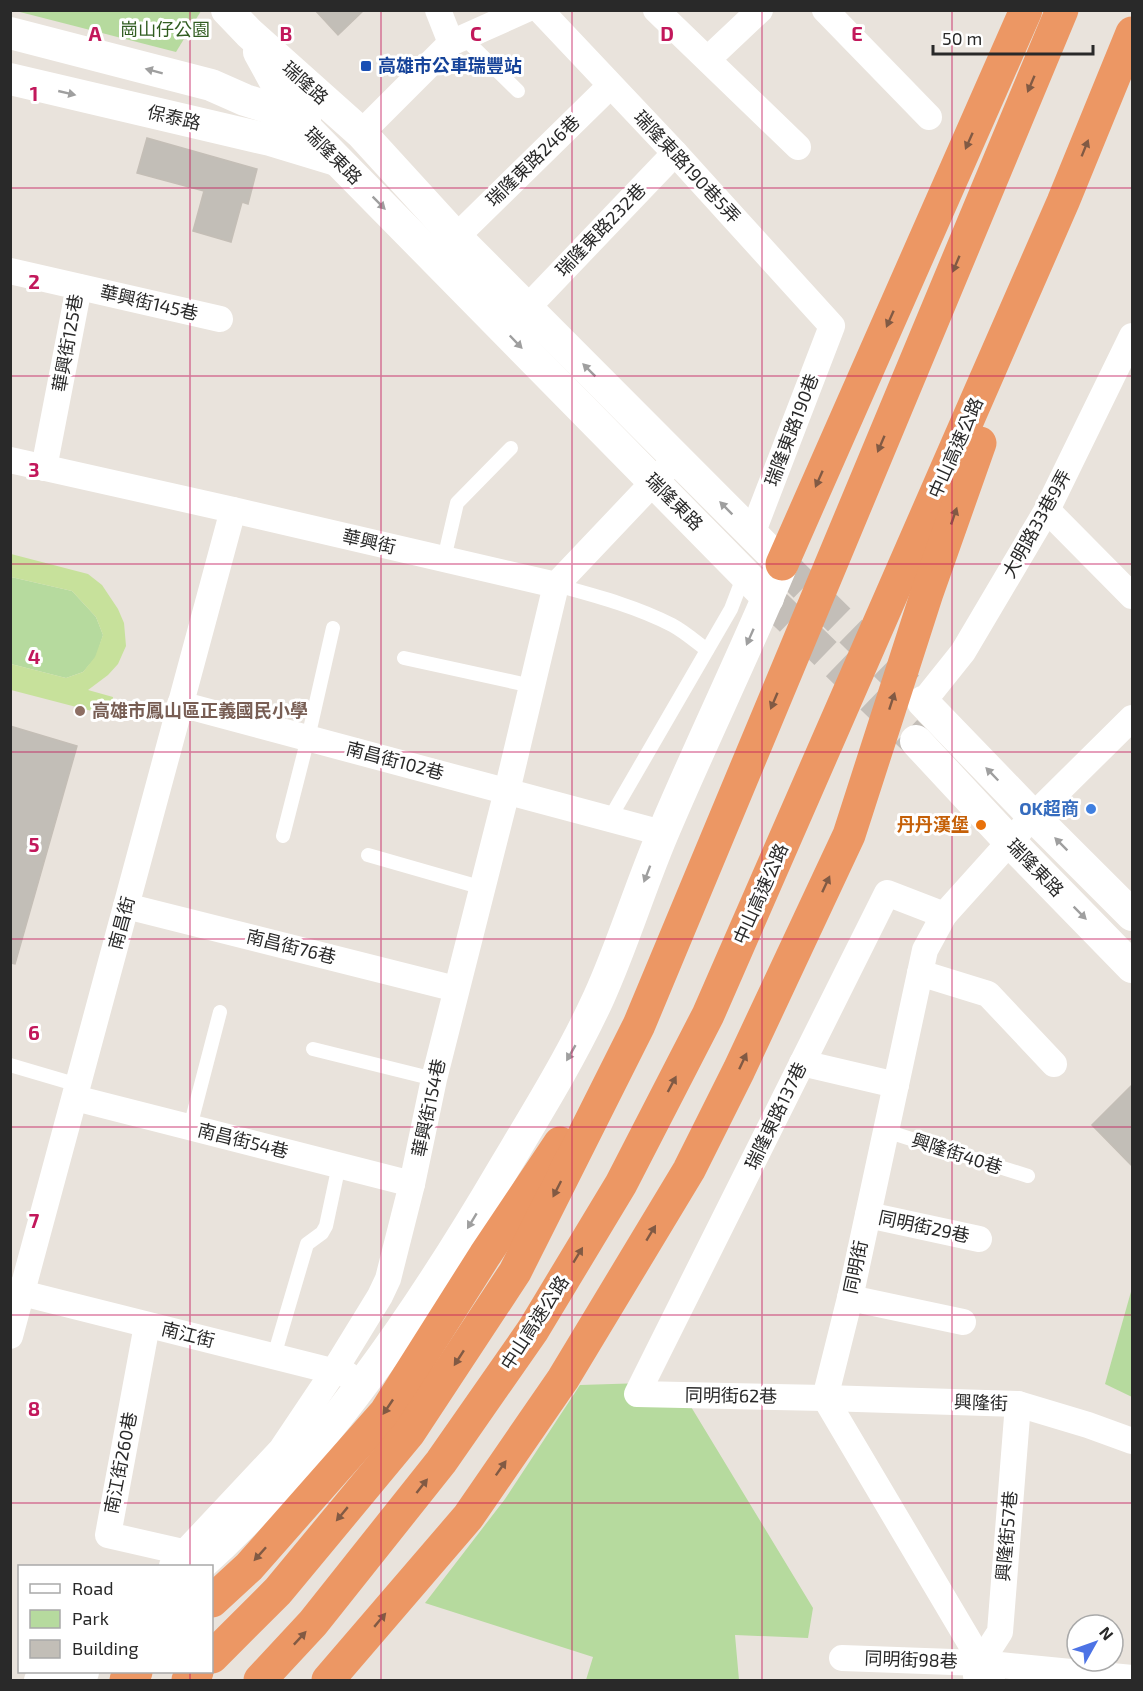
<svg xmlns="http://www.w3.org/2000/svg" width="1143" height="1691" font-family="'Exo 2','Noto Sans TC',sans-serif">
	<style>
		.green { fill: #b6da9e }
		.pitch { fill: #c7e19b }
		.building { fill: #c2beb7; stroke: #c4beb6; stroke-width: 1.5 }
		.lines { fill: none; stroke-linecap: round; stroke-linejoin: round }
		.tertiary-tunnel { stroke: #c3beb8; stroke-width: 32; stroke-dasharray: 32 16; stroke-linecap: butt }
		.service { stroke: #fff; stroke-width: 14 }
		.minor { stroke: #fff; stroke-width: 26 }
		.tertiary { stroke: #fff; stroke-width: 32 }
		.motorway { stroke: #ec9764; stroke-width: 33 }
		.oneway { fill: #9f9f9f }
		.oneway2 { fill: #815a44 }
		.grid { fill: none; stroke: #c2185b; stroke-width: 1.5; stroke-opacity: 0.55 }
		.transit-dot { fill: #1a4fb4; stroke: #fff; stroke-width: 2 }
		.education-dot { fill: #8d6e63; stroke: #fff; stroke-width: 2 }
		.shop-dot { fill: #3f7fe0; stroke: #fff; stroke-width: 2 }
		.food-dot { fill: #e8710a; stroke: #fff; stroke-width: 2 }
		.labels { text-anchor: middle; stroke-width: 6; stroke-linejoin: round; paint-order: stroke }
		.park-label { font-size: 18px; fill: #315d21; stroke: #fff }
		.transit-label { font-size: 18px; font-weight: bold; fill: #164399; stroke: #fff; text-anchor: start }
		.street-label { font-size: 18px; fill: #292929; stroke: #fff }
		.education-label { font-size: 18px; font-weight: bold; fill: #785e54; stroke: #fff; text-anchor: start }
		.shop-label { font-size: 18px; font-weight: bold; fill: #366cbe; stroke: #fff; text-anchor: end }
		.food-label { font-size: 18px; font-weight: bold; fill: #c56008; stroke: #fff; text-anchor: end }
		.grid-label { font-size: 20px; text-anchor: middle; font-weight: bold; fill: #c2185b; stroke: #fff; stroke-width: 6; stroke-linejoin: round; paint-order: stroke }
	</style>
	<rect width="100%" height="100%" fill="#e9e3dc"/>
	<g class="green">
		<path d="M 16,11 L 201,11 L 176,52 Z"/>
		<path d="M 11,577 L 72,591 L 96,617 L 103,635 L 96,657 L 83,672 L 66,678 L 11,664 Z"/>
		<path d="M 1132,1288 L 1132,1397 L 1105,1384 Z"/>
		<path d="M 676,1382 L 813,1608 L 808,1638 L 735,1635 L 739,1680 L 586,1680 L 593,1657 L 425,1603 L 505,1499 L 580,1385 Z"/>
	</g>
	<path class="pitch" d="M 11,554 L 88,574 L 102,585 L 118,609 L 124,623 L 126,646 L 118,664 L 108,675 L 88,690 L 113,697 L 111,716 L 11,690 L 11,664 L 66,678 L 83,672 L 95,657 L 103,635 L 96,617 L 72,591 L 11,577 Z"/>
	<g class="building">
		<path d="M 315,10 L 364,10 L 338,35 Z"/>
		<path d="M 147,138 L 257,169 L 248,204 L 242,202 L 231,242 L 193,231 L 204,191 L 137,173 Z"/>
		<path d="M 10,726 L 77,746 L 15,964 L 10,963 Z"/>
		<path d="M 1132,1085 L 1132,1166 L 1092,1125 Z"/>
	</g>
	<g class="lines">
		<g class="tertiary-tunnel">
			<path d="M 782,564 L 917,696"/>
			<path d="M 768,598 L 916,741"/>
		</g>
		<g class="service">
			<path d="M 463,37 L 518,91"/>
			<path d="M 444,559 L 457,503 L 511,448"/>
			<path d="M 556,585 C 596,596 635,606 672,625 C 685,632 696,642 707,650"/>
			<path d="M 404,658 L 532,686"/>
			<path d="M 610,818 L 731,609 L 744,575"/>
			<path d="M 283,836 L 308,738 L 333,628"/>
			<path d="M 368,855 L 483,888"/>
			<path d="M 313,1049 L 434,1079"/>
			<path d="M 10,1065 L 78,1085"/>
			<path d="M 190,1127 L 220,1012"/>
			<path d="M 886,1131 L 1028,1176"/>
			<path d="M 274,1356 L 307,1244 L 322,1233 L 326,1226 L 339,1165"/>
		</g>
		<g class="minor">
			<path d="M 438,10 L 451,43"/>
			<path d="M 540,10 L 675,153 L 832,326 L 752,534"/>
			<path d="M 656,10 L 798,147"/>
			<path d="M 825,10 L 929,117"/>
			<path d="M 708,59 L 760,10"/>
			<path d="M 361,133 L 451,43 L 525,10"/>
			<path d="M 456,237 L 610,86"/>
			<path d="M 10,271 L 220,319"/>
			<path d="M 527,308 L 675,153"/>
			<path d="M 10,460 L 233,510 L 556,585 L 666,469"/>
			<path d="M 44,468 L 79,287"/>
			<path d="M 1047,510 L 1132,596"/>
			<path d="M 923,702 L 963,652 L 1047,510 L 1132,336"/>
			<path d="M 180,704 L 662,833"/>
			<path d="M 126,906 L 456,989"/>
			<path d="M 944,915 L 887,893 L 637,1394 L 825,1398 L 1018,1404 L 1088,1425 L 1132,1441"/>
			<path d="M 920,973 L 988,994 L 1054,1064"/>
			<path d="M 802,1063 L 896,1085"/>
			<path d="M 75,1098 L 412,1184"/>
			<path d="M 868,1215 L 979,1239"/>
			<path d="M 10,1290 L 348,1375"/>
			<path d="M 850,1298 L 963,1322"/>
			<path d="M 147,1325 L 108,1535 L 200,1556"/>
			<path d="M 10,1336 L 233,510"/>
			<path d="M 172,1566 L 281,1450 L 334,1371 L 380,1296 L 388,1279 L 412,1184 L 434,1079 L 507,791 L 556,585"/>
			<path d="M 842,1658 L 980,1663 L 1132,1678"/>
			<path d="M 976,1676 L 980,1663 L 1000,1632 L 1018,1404"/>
			<path d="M 37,1680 L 48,1672"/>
			<path d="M 992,1680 L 825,1398 L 850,1298 L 925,950 L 944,915 L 1033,816 L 1132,718"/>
		</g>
		<g class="tertiary">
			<path d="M 10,33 L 211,85 L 245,100 L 305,119"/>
			<path d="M 259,52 L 294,116 L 768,598"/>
			<path d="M 10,79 L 270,140 L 336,160"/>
			<path d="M 923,702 L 1033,816 L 1132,915"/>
			<path d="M 916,741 L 1010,842 L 1132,967"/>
			<path d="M 199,1566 C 324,1453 420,1311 505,1166 C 538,1111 572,1056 599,997 C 623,944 640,887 663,833 C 701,743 744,655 782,564 L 456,237 L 361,133 L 249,33 L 227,10"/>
			<path d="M 74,1680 L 83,1672"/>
		</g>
		<g class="motorway">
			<path d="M 782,564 L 1026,10"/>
			<path d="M 212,1601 L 249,1567 L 385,1413 L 485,1255 L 560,1143"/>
			<path d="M 212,1657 L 278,1591 L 409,1433 L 515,1272 L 639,1025 L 1062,10"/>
			<path d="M 126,1680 L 136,1672"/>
			<path d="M 188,1680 L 197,1672"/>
			<path d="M 260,1680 L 313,1623 L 441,1462 L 533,1330 L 621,1184 L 708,1015 L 1063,202 L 1132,33"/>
			<path d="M 328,1680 L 468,1517 L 563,1379 L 689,1170 L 739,1070 L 849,835 L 927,593 L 980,443"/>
		</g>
	</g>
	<defs><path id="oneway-solid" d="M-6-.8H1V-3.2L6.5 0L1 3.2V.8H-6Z" transform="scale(1.5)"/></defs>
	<g class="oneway">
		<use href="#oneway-solid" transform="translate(154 71) rotate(-165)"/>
		<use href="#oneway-solid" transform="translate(67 93) rotate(13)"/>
		<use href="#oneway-solid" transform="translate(379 203) rotate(45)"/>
		<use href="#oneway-solid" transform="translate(516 342) rotate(46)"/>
		<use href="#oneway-solid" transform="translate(589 370) rotate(-135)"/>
		<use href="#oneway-solid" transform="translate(726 508) rotate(-135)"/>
		<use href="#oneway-solid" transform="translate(750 637) rotate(114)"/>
		<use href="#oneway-solid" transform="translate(992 774) rotate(-134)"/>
		<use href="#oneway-solid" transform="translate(1061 844) rotate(-135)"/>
		<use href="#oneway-solid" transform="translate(647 874) rotate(111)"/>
		<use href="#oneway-solid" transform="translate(1080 913) rotate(45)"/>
		<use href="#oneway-solid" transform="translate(571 1053) rotate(120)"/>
		<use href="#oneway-solid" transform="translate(472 1221) rotate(121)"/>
	</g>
	<g class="oneway2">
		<use href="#oneway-solid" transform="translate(1031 84) rotate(113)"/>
		<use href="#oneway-solid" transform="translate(969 141) rotate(114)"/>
		<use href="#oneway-solid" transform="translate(1085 148) rotate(-68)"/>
		<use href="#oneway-solid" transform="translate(956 264) rotate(113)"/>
		<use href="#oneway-solid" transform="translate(890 319) rotate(114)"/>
		<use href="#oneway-solid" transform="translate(881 444) rotate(113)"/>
		<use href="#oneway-solid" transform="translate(819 479) rotate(114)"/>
		<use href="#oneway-solid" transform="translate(954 516) rotate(-71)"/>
		<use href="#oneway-solid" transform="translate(774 701) rotate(113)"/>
		<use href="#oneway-solid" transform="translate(892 701) rotate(-72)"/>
		<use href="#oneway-solid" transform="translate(826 884) rotate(-65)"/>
		<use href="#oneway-solid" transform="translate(743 1061) rotate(-65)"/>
		<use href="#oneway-solid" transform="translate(672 1084) rotate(-62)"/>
		<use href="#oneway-solid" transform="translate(557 1189) rotate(117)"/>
		<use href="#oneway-solid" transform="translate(651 1233) rotate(-59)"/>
		<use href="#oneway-solid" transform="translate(578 1255) rotate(-59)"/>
		<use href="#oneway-solid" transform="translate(459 1358) rotate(123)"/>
		<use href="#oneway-solid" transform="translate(388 1407) rotate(124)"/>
		<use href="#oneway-solid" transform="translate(501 1468) rotate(-55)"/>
		<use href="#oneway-solid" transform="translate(422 1486) rotate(-52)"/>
		<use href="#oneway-solid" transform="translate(342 1514) rotate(130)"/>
		<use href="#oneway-solid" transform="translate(260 1554) rotate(132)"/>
		<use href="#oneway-solid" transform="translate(380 1620) rotate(-50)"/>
		<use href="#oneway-solid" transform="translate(300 1638) rotate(-47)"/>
	</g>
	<path class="grid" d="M 190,10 L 190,1566M 381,10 L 381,1680M 572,10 L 572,1680M 762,10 L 762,1680M 952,10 L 952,1680M 10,188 L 1132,188M 10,376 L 1132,376M 10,564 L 1132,564M 10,752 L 1132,752M 10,939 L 1132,939M 10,1127 L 1132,1127M 10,1315 L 1132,1315M 10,1503 L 1132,1503M 190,1672 L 190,1680"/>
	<rect class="transit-dot" x="360" y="60" width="12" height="12" rx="3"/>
	<circle class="education-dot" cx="80" cy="711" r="6"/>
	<circle class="shop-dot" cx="1091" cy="809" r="6"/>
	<circle class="food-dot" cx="981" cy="825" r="6"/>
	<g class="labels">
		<g class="park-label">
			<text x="165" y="36">崗山仔公園</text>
		</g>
		<g class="transit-label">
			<text x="378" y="72">高雄市公車瑞豐站</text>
		</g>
		<g class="street-label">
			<text transform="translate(305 83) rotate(42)" y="6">瑞隆路</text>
			<text transform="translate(174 118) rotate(13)" y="6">保泰路</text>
			<text transform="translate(333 156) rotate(45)" y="6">瑞隆東路</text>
			<text transform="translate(533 161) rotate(-44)" y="6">瑞隆東路246巷</text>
			<text transform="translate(687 167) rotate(47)" y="6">瑞隆東路190巷5弄</text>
			<text transform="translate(601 230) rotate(-46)" y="6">瑞隆東路232巷</text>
			<text transform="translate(149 303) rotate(13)" y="6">華興街145巷</text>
			<text transform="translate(68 343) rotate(-80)" y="6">華興街125巷</text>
			<text transform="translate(792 430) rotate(-69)" y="6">瑞隆東路190巷</text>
			<text transform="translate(956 448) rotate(-66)" y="6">中山高速公路</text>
			<text transform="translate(674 502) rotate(45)" y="6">瑞隆東路</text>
			<text transform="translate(1037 524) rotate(-61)" y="6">大明路33巷9弄</text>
			<text transform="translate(369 542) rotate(13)" y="6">華興街</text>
			<text transform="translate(395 761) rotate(15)" y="6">南昌街102巷</text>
			<text transform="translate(1035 868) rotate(46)" y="6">瑞隆東路</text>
			<text transform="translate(761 894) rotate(-66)" y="6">中山高速公路</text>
			<text transform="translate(122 923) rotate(-75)" y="6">南昌街</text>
			<text transform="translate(291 947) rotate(14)" y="6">南昌街76巷</text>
			<text transform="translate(429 1108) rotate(-78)" y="6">華興街154巷</text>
			<text transform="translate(776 1116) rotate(-64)" y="6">瑞隆東路137巷</text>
			<text transform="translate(243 1141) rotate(14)" y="6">南昌街54巷</text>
			<text transform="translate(957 1154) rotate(18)" y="6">興隆街40巷</text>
			<text transform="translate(924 1227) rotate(12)" y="6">同明街29巷</text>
			<text transform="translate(856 1267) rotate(-78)" y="6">同明街</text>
			<text transform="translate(535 1323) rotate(-57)" y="6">中山高速公路</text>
			<text transform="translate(188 1335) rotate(14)" y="6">南江街</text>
			<text transform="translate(731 1396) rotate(1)" y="6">同明街62巷</text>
			<text transform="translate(981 1403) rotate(2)" y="6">興隆街</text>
			<text transform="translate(121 1463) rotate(-79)" y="6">南江街260巷</text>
			<text transform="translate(1007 1536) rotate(-85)" y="6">興隆街57巷</text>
			<text transform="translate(911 1660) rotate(2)" y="6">同明街98巷</text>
		</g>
		<g class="education-label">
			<text x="92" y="717">高雄市鳳山區正義國民小學</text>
		</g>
		<g class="shop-label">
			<text x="1079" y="815">OK超商</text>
		</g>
		<g class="food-label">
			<text x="969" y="831">丹丹漢堡</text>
		</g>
	</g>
	<g class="grid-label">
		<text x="95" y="41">A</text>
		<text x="286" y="41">B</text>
		<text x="476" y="41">C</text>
		<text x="667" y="41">D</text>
		<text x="857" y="41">E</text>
		<text x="34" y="101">1</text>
		<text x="34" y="289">2</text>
		<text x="34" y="477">3</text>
		<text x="34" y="664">4</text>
		<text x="34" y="852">5</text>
		<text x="34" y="1040">6</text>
		<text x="34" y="1228">7</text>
		<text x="34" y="1416">8</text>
	</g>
	<rect width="1143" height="1691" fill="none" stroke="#292929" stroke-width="24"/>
	<rect x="18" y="1565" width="195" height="108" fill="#ffffff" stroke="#a9a9a9" stroke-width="1.5"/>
	<rect x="30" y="1584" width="30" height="9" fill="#ffffff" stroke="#a9a9a9" stroke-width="1.5"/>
	<text x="72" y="1595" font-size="18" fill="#292929">Road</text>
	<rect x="30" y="1610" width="30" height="18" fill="#b6da9e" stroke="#a9a9a9" stroke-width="1.5"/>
	<text x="72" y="1625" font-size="18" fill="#292929">Park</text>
	<rect x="30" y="1640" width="30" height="18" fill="#c2beb7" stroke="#a9a9a9" stroke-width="1.5"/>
	<text x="72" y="1655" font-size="18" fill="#292929">Building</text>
	<g transform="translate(1095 1643) rotate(50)"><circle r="28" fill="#ffffff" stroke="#a9a9a9" stroke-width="1.5"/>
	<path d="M0-4.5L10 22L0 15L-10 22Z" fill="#4d73e5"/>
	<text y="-9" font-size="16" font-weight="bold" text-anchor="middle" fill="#292929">N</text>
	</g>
	<path d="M933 45v9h160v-9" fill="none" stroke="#292929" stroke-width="3"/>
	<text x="942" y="45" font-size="18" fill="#292929" stroke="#ffffff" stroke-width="4.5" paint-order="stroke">50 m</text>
</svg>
